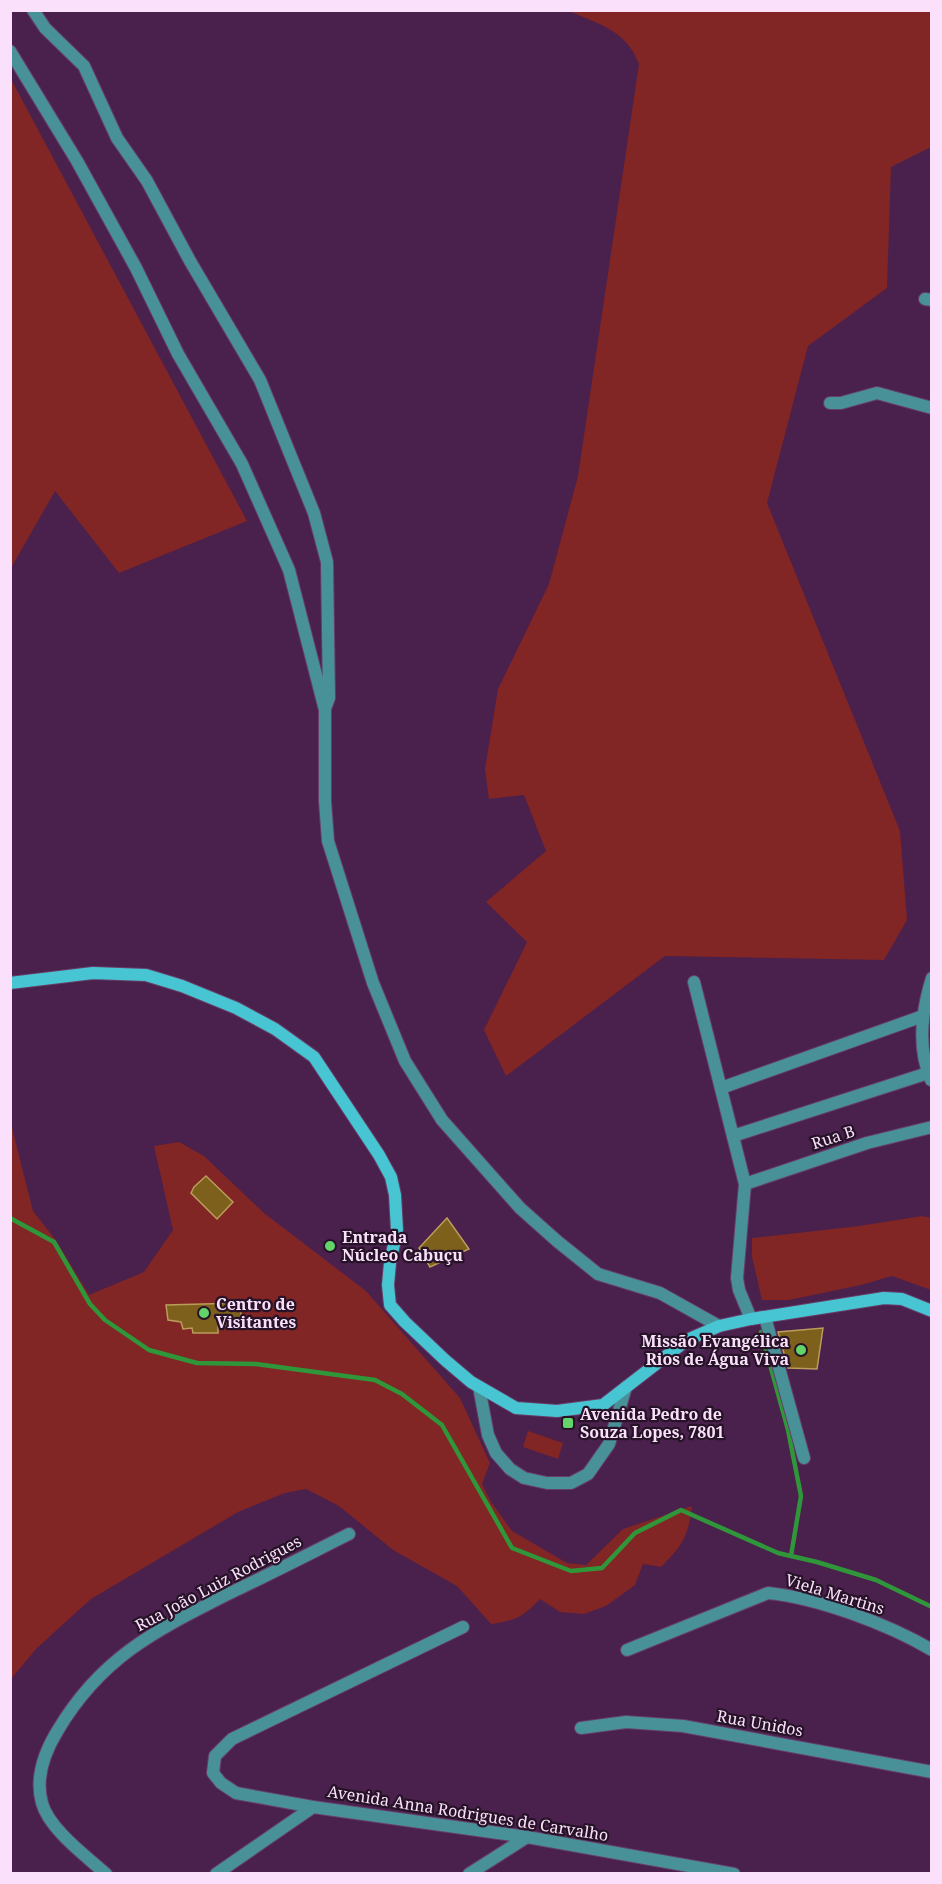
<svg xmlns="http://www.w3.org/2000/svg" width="942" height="1884" font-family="'Noto Serif',serif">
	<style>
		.green { fill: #812525 }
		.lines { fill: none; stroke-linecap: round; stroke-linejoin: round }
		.stream { stroke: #30963a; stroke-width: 4.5 }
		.building { fill: #7d601b; stroke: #bb9c5b; stroke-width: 1.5 }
		.minor-casing { stroke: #663f69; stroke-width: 14 }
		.secondary-casing { stroke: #663f69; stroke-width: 14 }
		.minor { stroke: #499198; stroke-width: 12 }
		.secondary { stroke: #48c5d2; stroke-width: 12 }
		.poi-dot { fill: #62d469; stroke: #261327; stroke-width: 2 }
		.labels { text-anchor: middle; stroke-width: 4.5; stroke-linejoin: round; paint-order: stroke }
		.street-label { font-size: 16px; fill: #fae0fb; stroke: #261327 }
		.poi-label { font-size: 16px; font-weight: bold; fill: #fae0fb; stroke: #261327; text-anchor: start }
	</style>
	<rect width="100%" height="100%" fill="#4a204d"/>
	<g class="green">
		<path d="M 568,11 L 931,11 L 931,147 L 891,167 L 887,288 L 808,346 L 767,503 L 900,831 L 907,920 L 884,960 L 665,956 L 506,1076 L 484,1030 L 527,942 L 486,902 L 546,851 L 524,795 L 489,799 L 485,769 L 498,689 L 549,584 L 578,476 L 639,64 C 626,30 599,24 568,11 Z"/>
		<path d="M 11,79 L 247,521 L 119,573 L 55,491 L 11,568 Z"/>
		<path d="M 10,1120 L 33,1211 L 55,1239 L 89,1295 L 144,1272 L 173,1230 L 154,1146 L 179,1142 L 204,1156 L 264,1213 L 366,1291 L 460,1398 L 490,1463 L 482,1484 L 491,1502 L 512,1531 L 567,1563 L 586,1565 L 623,1529 L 692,1506 C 688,1537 683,1545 661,1567 L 643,1564 L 635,1585 L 606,1606 L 584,1614 L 560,1612 L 540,1599 C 523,1617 515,1621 491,1624 L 457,1586 L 393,1550 L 339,1506 L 306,1489 L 285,1493 L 238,1512 L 91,1599 L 37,1648 L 11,1679 Z"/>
		<path d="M 922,1216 L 931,1218 L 931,1290 L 892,1276 L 861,1285 L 789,1300 L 762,1300 L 752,1257 L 752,1238 L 859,1226 Z"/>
		<path d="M 528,1431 L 563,1443 L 558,1459 L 523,1447 Z"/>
	</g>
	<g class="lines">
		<g class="stream">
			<path d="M 10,1218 L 54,1242 L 90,1304 L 105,1320 L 149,1350 L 197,1363 L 256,1364 L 375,1380 L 402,1394 L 442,1425 L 512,1548 L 571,1571 L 602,1568 L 635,1533 L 681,1510 L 778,1553 L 817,1562 L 876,1580 L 932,1607"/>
			<path d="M 761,1332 L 788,1430 L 801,1496 L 791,1556"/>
		</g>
	</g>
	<g class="building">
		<path d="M 206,1176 L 233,1202 L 217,1219 L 191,1193 L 194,1187 Z"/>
		<path d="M 447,1218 L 469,1249 L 430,1267 L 419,1248 Z"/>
		<path d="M 240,1303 L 242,1325 L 218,1327 L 218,1333 L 193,1333 L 192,1328 L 183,1329 L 181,1322 L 168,1320 L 166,1305 Z"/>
		<path d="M 823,1328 L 817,1369 L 788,1368 L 778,1332 Z"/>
	</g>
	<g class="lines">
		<g class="minor-casing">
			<g id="minor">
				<path d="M 33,10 L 45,28 L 84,66 L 117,138 L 147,181 L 190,261 L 260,380 L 314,513 L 327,562 L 329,698 L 326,706"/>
				<path d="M 10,51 L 77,161 L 136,268 L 178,354 L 242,464 L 289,570 L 325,710 L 325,801 L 328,841 L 373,983 L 405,1061 L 442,1120 L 520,1208 L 557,1241 L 598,1274 L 660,1293 L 719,1326"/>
				<path d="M 925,299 L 932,300"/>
				<path d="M 830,403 L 841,403 L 877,393 L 932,408"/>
				<path d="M 694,982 L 745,1184 L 737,1278 L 739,1290 L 751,1319"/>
				<path d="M 931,1080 C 917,1048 922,1010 932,978"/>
				<path d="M 721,1088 L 923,1016"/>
				<path d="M 733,1136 L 928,1073"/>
				<path d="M 745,1184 L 867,1143 L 932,1127"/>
				<path d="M 765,1317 L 804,1458"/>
				<path d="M 479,1387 L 488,1435 L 496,1453 L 510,1469 L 524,1478 L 547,1483 L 571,1483 L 588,1474 L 609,1444 L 626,1387"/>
				<path d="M 463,1627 L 232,1739 L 215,1756 L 213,1773 L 221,1783 L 236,1793 L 313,1807 L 527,1837 L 734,1874"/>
				<path d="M 627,1650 L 768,1593 C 818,1598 888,1624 932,1650"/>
				<path d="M 581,1728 L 626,1722 L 683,1726 L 932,1772"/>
				<path d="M 106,1874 C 86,1856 49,1829 42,1803 C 35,1778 45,1751 58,1730 C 102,1656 157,1630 230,1593 C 270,1574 309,1554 349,1534"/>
				<path d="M 216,1874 L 313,1807"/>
				<path d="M 469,1874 L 527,1837"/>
			</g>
		</g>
		<g class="secondary-casing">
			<path id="secondary" d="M 10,983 L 93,973 L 146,975 L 182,986 L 236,1008 L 275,1029 L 314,1057 L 379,1155 L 391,1177 L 395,1195 L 397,1230 L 390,1263 L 388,1285 L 390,1305 L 405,1322 L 445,1360 L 471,1382 L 516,1408 L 557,1411 L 603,1405 L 687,1340 L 719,1326 L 751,1319 L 884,1298 L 902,1299 L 932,1311"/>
		</g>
		<use href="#minor" class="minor"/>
		<use href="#secondary" class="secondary"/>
	</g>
	<g class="poi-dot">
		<circle cx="330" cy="1246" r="6"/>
		<circle cx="204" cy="1313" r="6"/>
		<circle cx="801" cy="1350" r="6"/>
		<rect x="562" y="1417" width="12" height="12" rx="3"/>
	</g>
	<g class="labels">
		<g class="street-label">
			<text transform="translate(833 1137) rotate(-18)" y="6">Rua B</text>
			<text transform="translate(218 1583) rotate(-28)" y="6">Rua João Luiz Rodrigues</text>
			<text transform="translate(835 1594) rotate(17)" y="6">Viela Martins</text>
			<text transform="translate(760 1723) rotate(10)" y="6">Rua Unidos</text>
			<text transform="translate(468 1813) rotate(9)" y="6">Avenida Anna Rodrigues de Carvalho</text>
		</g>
		<g class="poi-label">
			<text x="342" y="1243">Entrada<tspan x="342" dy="18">Núcleo Cabuçu</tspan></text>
			<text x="216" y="1310">Centro de<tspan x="216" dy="18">Visitantes</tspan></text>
			<text x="789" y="1347" text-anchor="end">Missão Evangélica<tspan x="789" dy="18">Rios de Água Viva</tspan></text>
			<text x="580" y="1420">Avenida Pedro de<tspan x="580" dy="18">Souza Lopes, 7801</tspan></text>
		</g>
	</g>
	<rect width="942" height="1884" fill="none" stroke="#fae0fb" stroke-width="24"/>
</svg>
